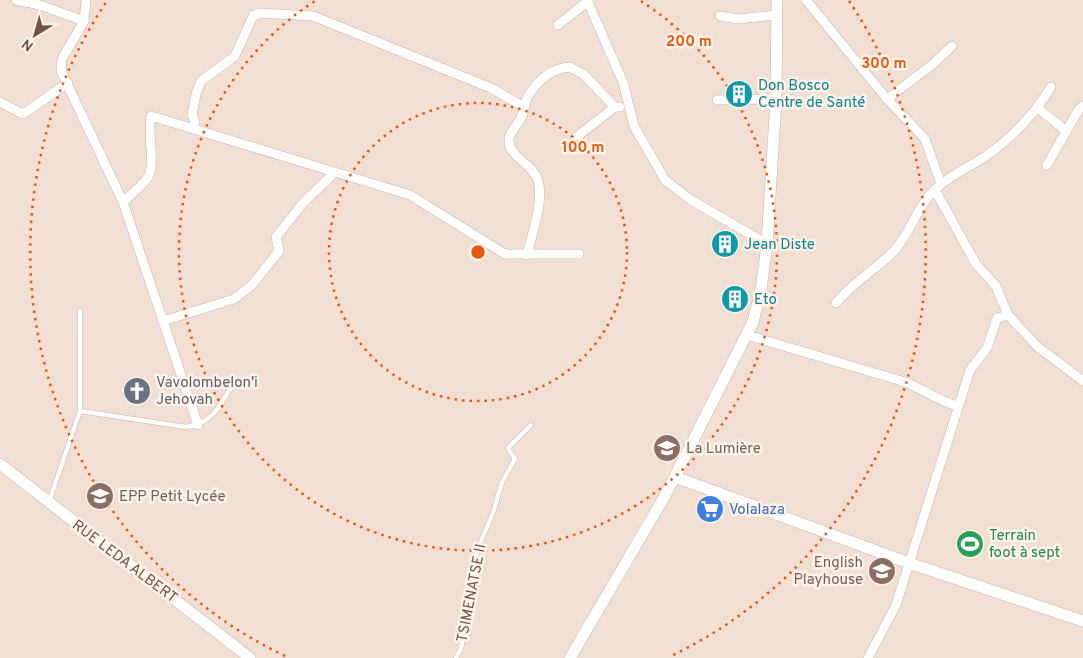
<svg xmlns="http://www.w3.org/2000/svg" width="1083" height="658" font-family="Overpass,sans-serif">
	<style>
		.residential { fill: #f1dfd4 }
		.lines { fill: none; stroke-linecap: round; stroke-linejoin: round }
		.service-casing { stroke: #cab5ac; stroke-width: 5.5 }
		.minor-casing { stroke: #cab5ac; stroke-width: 10 }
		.tertiary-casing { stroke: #cab5ac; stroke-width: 12 }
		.service { stroke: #fff; stroke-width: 4.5 }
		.minor { stroke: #fff; stroke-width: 9 }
		.tertiary { stroke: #fff; stroke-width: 11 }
		.ring { fill: none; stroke: #e8590c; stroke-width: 2.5; stroke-dasharray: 2.5 5 }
		.labels { text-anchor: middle; stroke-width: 5; stroke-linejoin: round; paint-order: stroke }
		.culture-label { font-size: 15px; fill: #0d838f; stroke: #fdf3ea; text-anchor: start }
		.worship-label { font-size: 15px; fill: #5b616d; stroke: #fdf3ea; text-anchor: start }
		.education-label { font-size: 15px; fill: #785e54; stroke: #fdf3ea; text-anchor: start }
		.shop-label { font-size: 15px; fill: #366cbe; stroke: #fdf3ea; text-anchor: start }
		.leisure-label { font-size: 15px; fill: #27864d; stroke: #fdf3ea; text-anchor: start }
		.street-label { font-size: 15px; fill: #70544c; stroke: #fdf3ea }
		.centre { fill: #e8590c; stroke: #fdf3ea; stroke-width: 2.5 }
		.ring-label { font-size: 15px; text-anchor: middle; font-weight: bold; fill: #e8590c; stroke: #fdf3ea; stroke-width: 5; stroke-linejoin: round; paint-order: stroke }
	</style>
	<rect width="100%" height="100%" fill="#faeee4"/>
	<rect class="residential" x="0" y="0" width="1083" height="658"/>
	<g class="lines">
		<g class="service-casing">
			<g id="service">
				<path d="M 80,411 L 186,427 C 215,423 219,405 234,383"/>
				<path d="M 49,502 L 80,411 L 80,311"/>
				<path d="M 456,658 L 461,648 L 473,588 L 477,551 L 493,513 L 502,482 L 515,459 L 508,448 L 531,425"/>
			</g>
		</g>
		<g class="minor-casing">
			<g id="minor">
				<path d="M 16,0 L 40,5 L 84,21"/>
				<path d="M 86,0 L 84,21 L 62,59 L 61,71 L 123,202 L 198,425"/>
				<path d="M 587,0 L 623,82 L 634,126 L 665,180 L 691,200 L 767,244"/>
				<path d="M 806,0 L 887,99 L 925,139 L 941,184"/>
				<path d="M 720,16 L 738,19 L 777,15"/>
				<path d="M 558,25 L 588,1"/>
				<path d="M 887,99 L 933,64 L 952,46"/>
				<path d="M 717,100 L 776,99"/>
				<path d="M 0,102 L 23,114 L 68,83"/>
				<path d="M 1038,108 L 1066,131"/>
				<path d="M 193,129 L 195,122 L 192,115 L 196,94 L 201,81 L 235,56 L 253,16 L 260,13 L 313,16 L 491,88 L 524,107"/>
				<path d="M 575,138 L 615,107 L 620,107"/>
				<path d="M 1047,165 L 1079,109 L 1083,106"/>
				<path d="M 935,190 L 976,264 L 996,286 L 1008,315 L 1038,347 L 1083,381"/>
				<path d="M 123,202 C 131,195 142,186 148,177 C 156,164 147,133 151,116 L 410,195 L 505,254 L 579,254"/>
				<path d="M 527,255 C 532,233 544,203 538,180 C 533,164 509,157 509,141 C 508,133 518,125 521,118 C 525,111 524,103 528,96 C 538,80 552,68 570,67 L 583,74 L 615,107"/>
				<path d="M 836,303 C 852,283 875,270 893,252 C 911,234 916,206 938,187 C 952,174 971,166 986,156 C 1013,137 1034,115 1051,87"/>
				<path d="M 163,321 L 234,299 L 252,285 L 279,251 L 276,237 L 303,203 L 334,173"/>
				<path d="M 747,335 L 905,382 C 923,389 938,401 957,406"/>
				<path d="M 868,658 L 896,605 L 970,370 L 987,348 L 997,318 L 1008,315"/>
			</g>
		</g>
		<g class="tertiary-casing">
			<g id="tertiary">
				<path d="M 0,464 L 250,658"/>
				<path d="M 675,477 L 909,563 L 1083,621"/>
				<path d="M 570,658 L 666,494 L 753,322 L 761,290 L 767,244 L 776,99 L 777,0"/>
			</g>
		</g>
		<use href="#service" class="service"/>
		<use href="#minor" class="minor"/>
		<use href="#tertiary" class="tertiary"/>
	</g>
	<g class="ring">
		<circle cx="478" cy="252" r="149"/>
		<path d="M641 1A299 299 0 1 1 315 1"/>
		<path d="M285 656A448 448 0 0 1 107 1M849 1A448 448 0 0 1 671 656"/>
	</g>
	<defs>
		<g id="building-disc" transform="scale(1.4375)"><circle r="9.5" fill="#0f9aa8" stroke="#fdf3ea"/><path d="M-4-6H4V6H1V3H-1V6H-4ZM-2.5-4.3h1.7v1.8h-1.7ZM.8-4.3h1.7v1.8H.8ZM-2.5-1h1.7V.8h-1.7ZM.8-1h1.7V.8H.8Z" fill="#fff"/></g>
		<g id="church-disc" transform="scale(1.4375)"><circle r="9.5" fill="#6b7280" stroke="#fdf3ea"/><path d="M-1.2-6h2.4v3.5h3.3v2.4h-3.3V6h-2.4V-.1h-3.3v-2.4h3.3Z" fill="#fff"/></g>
		<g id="school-disc" transform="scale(1.4375)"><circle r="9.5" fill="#8d6e63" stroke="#fdf3ea"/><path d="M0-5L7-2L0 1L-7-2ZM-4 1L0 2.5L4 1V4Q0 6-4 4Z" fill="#fff"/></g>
		<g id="supermarket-disc" transform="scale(1.4375)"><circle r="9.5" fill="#3f7fe0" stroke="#fdf3ea"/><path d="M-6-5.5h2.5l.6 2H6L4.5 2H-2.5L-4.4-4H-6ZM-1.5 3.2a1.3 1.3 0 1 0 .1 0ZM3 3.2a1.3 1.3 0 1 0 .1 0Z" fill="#fff"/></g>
		<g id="stadium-disc" transform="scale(1.4375)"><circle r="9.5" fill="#2e9e5b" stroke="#fdf3ea"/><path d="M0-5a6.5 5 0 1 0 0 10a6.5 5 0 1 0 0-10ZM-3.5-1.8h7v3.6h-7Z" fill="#fff"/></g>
	</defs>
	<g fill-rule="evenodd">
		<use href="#building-disc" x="739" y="94"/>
		<use href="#building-disc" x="725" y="244"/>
		<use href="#building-disc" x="735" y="299"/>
		<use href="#church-disc" x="137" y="391"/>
		<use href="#school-disc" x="667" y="448"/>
		<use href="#school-disc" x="100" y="496"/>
		<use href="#supermarket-disc" x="710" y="509"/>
		<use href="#stadium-disc" x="970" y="544"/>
		<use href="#school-disc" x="882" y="571"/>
	</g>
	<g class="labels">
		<g class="culture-label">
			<text x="758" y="90">Don Bosco<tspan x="758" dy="17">Centre de Santé</tspan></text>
			<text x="744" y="249">Jean Diste</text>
			<text x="754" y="304">Eto</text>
		</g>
		<g class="worship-label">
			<text x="156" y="387">Vavolombelon'i<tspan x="156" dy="17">Jehovah</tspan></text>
		</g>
		<g class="education-label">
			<text x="686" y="453">La Lumière</text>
			<text x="119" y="501">EPP Petit Lycée</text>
			<text x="863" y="567" text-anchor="end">English<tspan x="863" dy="17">Playhouse</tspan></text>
		</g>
		<g class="shop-label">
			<text x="729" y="514">Volalaza</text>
		</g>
		<g class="leisure-label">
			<text x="989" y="540">Terrain<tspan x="989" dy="17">foot à sept</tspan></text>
		</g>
		<g class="street-label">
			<text transform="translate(125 561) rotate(37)" y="5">RUE LEDA ALBERT</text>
			<text transform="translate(471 593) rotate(-79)" y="5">TSIMENATSE II</text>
		</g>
	</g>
	<circle cx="478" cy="252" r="8" class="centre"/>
	<g class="ring-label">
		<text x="689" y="46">200 m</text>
		<text x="884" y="68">300 m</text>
		<text x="583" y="152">100 m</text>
	</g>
	<g transform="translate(35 35) rotate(217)" stroke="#fdf3ea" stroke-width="4" paint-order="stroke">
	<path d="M0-4L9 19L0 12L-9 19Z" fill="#70544c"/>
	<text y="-8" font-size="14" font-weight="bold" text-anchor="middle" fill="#70544c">N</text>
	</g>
</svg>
